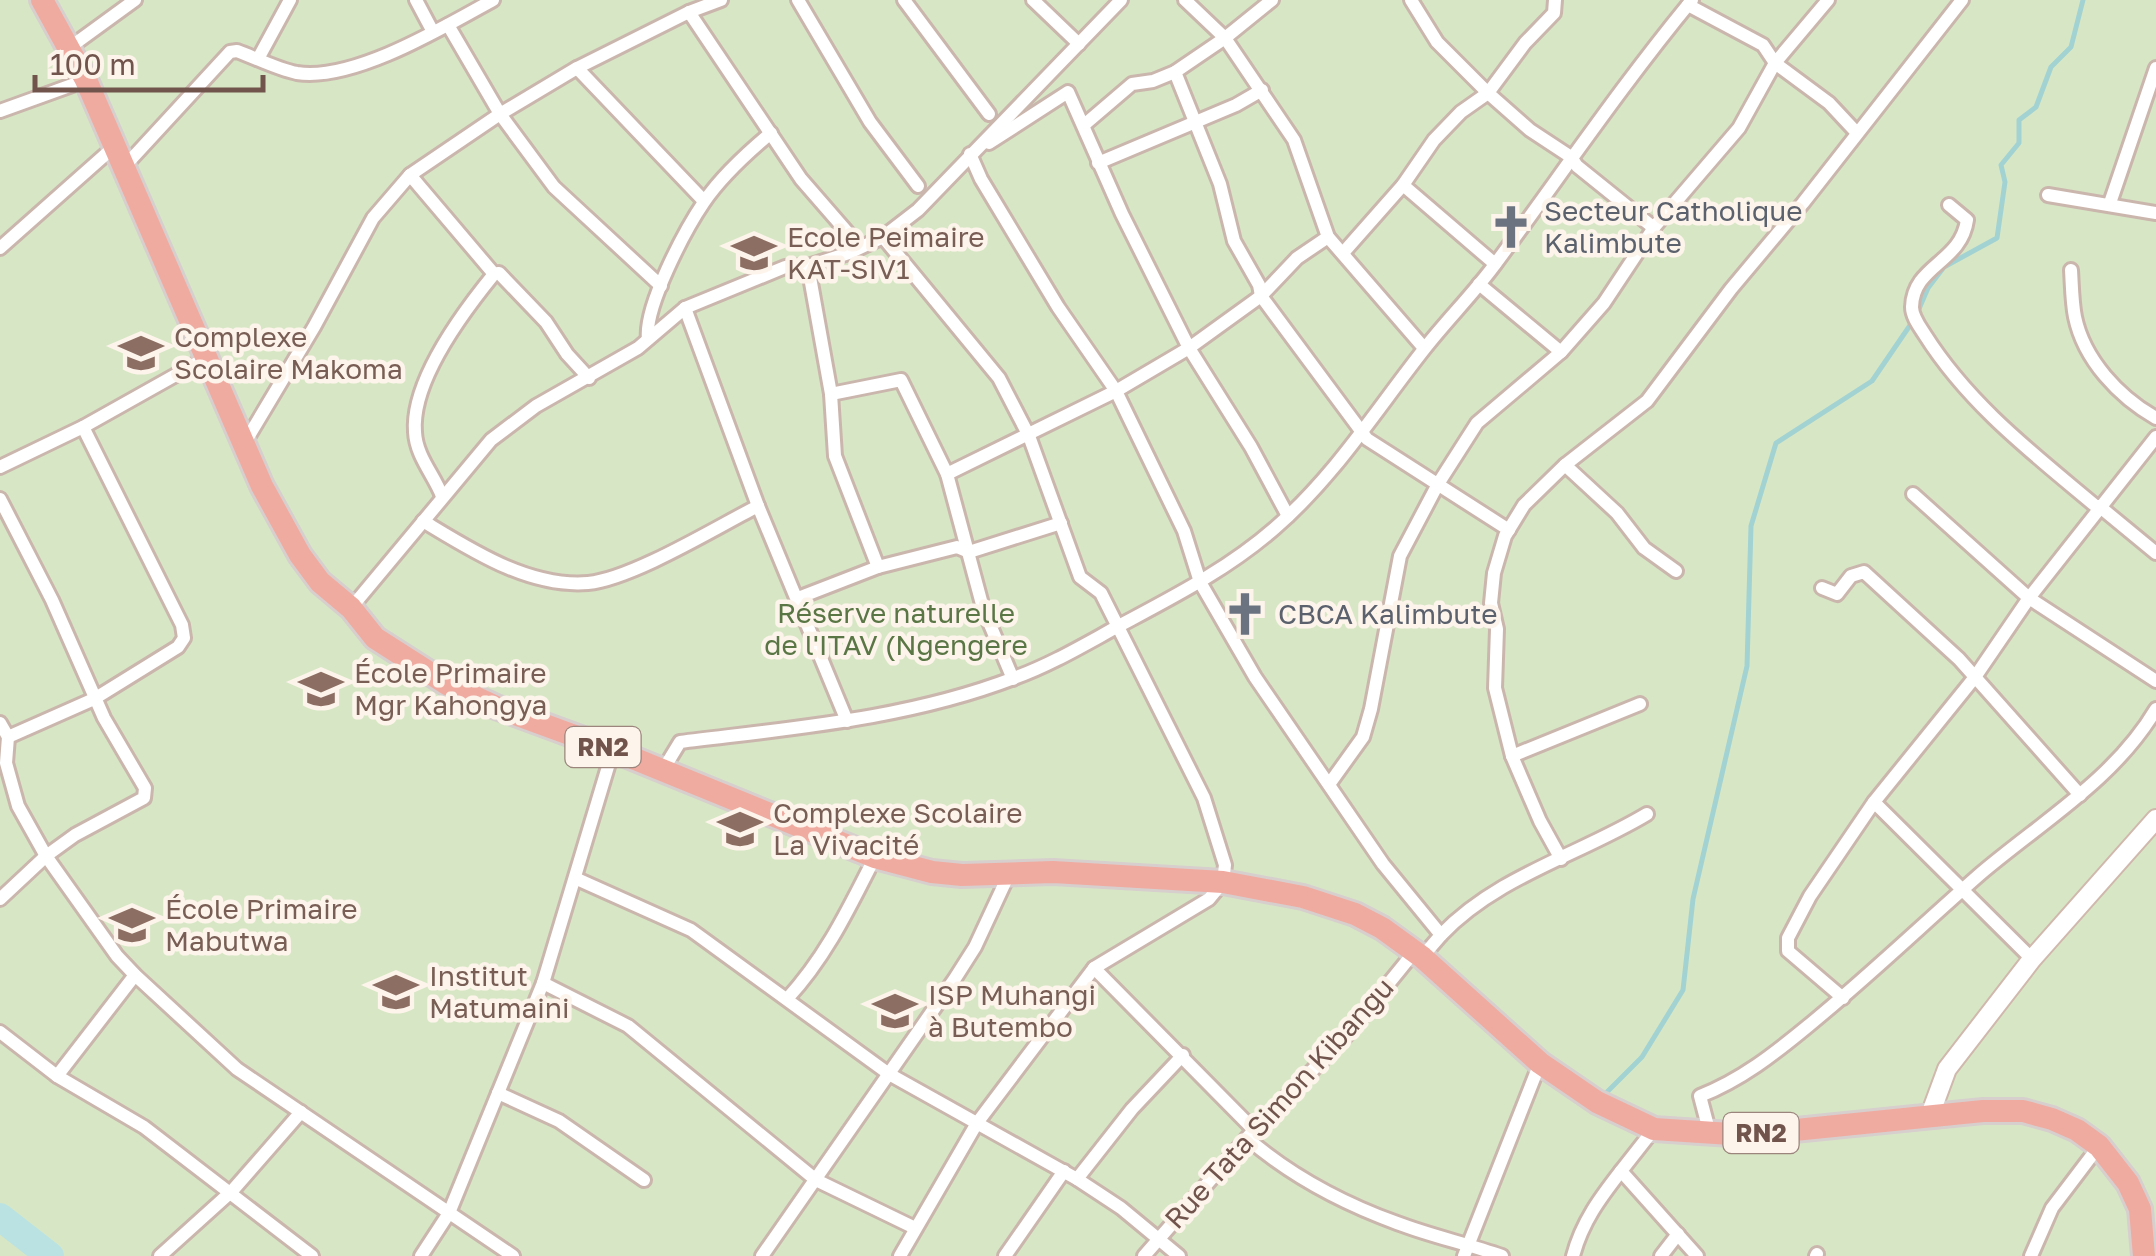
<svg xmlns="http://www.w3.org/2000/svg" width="2156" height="1256" font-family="'Golos Text',sans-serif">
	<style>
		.green { fill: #d7e7c5 }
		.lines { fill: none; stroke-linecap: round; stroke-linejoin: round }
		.stream { stroke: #a3d2d3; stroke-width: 5 }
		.river { stroke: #bbe2e2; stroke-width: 28 }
		.street-casing { stroke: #cbb6ad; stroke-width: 18 }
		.secondary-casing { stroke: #d0b8ad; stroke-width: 22 }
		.highway-casing { stroke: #d7cfcd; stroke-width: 28 }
		.street { stroke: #fff; stroke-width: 12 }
		.secondary { stroke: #fff; stroke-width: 18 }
		.highway { stroke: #f0aba1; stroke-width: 22 }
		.labels { text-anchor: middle; stroke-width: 9; stroke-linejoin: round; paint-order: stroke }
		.shield { fill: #fdf4eb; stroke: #9b857c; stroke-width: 2.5 }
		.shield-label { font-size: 25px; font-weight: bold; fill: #71554d }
		.worship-label { font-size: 28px; fill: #5b616d; stroke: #fdf4eb; text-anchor: start }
		.education-label { font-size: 28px; fill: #785e54; stroke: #fdf4eb; text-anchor: start }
		.park-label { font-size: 28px; fill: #5a7645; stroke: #fdf4eb }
		.street-label { font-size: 28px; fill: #71554d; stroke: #fdf4eb }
	</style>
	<rect width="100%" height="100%" fill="#faefe5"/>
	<rect class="green" x="0" y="0" width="2156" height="1256"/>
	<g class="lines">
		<path class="stream" d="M 1604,1095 L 1642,1057 L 1683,990 L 1693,899 L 1747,666 L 1751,526 L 1776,443 L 1872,381 L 1915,318 L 1928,288 L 1944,267 L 1997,238 L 2005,182 L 2001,165 L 2019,143 L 2019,120 L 2036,107 L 2051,67 L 2071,47 L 2083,0"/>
		<path class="river" d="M 0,1217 L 50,1256"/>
		<g class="street-casing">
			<g id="street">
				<path d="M 416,0 L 433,32"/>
				<path d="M 798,0 L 870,122 L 918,186"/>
				<path d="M 904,0 L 989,114"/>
				<path d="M 1033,0 L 1079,44"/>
				<path d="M 1185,0 L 1225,38 L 1294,140 L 1328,237 L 1424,348"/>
				<path d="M 1411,0 L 1437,42 L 1488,93 L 1530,130 L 1571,157 L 1577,166 L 1654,228"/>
				<path d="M 1688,5 L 1763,45 L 1775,63 L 1829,103 L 1857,133"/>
				<path d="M 689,12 L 801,179 L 854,240"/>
				<path d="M 448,25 L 500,114 L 554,187 L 661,286"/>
				<path d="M 69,48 L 135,0"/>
				<path d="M 258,59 L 290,0"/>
				<path d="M 577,68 L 704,201"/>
				<path d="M 1175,72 L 1220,184 L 1234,241 L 1259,285 L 1261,296 L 1367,439 L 1509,530"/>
				<path d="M 0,111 L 86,80"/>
				<path d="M 1084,125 L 1132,84 L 1153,81 L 1175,72 L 1225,38 L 1272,0"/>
				<path d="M 989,143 L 1068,92 L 1122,214 L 1189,348 L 1251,447 L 1288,516"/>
				<path d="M 970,154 L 981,179 L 1058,307 L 1116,391 L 1184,531 L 1200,582 L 1255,677 L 1383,864 L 1441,935 L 1422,957"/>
				<path d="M 1098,163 L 1236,105 L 1262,90"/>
				<path d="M 124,167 L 230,52 L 237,51 C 256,58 277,69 297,73 C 353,82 444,27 493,0"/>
				<path d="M 410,175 L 494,274 L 499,273 L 546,322 L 567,354 L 589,378"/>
				<path d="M 1403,185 L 1495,264"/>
				<path d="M 2048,195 L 2156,213"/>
				<path d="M 2110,203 L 2156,68"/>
				<path d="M 1949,205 L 1967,220 C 1961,263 1913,265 1912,307 C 1912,317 1920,327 1925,335 C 1970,406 2035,455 2098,508"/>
				<path d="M 883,237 L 999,378 L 1029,436 L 1080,577 L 1101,593 L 1204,798 L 1225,865 L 1223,882 L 1209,899 L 1094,968 L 977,1123 L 900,1256"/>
				<path d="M 0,248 L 115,146"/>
				<path d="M 1343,253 L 1403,185 L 1434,140 L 1461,112 L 1488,93 L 1525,43 L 1554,13 L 1555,0"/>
				<path d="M 808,266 L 831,394 L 835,456 L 878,567"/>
				<path d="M 2071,270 C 2072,286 2072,302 2075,317 C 2084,360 2119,397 2156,418"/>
				<path d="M 1479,284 L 1561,352"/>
				<path d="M 685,308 L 758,506 L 847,721"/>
				<path d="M 648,339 C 644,307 685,230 704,202 C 721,177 747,153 771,133"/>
				<path d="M 831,394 L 901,380 L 947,474 L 983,608 L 1013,679"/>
				<path d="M 244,444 L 314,327 L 373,218 L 410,175 L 500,114 L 577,68 L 689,12 L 721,0"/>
				<path d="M 1565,465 L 1617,513 L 1644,548 L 1676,571"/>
				<path d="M 0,467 L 83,427 L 206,358"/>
				<path d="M 947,474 L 1116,391 L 1189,348 L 1261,296 L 1297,258 L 1328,237"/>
				<path d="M 1913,494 L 2029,598 L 2156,681"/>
				<path d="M 442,496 C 434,475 416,456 415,432 C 411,381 463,312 494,274"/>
				<path d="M 0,499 L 52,600 L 104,718 L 145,788 L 144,798 L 75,835 L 46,856 L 0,899"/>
				<path d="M 2099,506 L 2156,553"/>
				<path d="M 423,521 C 471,550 529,588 588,583 C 632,579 717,527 758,506"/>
				<path d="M 1822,588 L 1837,594 L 1851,576 L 1864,572 L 1959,659 L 2080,795"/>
				<path d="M 798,598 L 878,567 L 957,547 L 969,552 L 1061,523"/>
				<path d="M 351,608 L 491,440 L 536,406 L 638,348 L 685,308 L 785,267 L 808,266 L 849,253 L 883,237 L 918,210 L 1121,0"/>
				<path d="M 0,723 L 8,737 L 6,763 L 18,806 L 46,856 L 117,956 L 135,975 L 237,1069 L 513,1256"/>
				<path d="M 8,737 L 94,699 L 178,647 L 184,638 L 182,625 L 83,427"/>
				<path d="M 1512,756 L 1640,704"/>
				<path d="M 663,770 L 680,742 C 792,728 907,719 1014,678 C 1050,665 1082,646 1115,628 C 1171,598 1227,570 1275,528 C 1335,476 1376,410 1425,348 C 1447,320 1472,295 1493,267 C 1559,178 1621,86 1692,0"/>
				<path d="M 1330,783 L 1363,737 L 1371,709 L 1400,556 L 1438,484 L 1477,423 L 1561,352 L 1604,303 L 1655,226 L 1739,128 L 1775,63 L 1828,0"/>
				<path d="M 1874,802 L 2032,959"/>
				<path d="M 1561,859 L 1540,821 L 1512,756 L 1495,688 L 1497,629 L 1491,603 L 1494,573 L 1505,536 L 1524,505 L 1565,465 L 1647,401 L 1731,289 L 1803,203 L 1962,0"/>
				<path d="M 577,879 L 691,930 L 889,1074 L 1077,1179 L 1121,1208 L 1179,1256"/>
				<path d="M 1441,935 C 1497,876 1579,855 1647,814"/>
				<path d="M 1094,968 L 1254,1130"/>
				<path d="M 543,983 L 628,1026 L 816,1180 L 915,1228"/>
				<path d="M 1843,998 L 1788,951 L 1788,938 L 1810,896 L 1874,802 L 1975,677 L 2029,598 L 2156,437"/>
				<path d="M 787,999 C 826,957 849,908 875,857"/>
				<path d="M 0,1032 L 57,1076 L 144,1127 L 312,1256"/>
				<path d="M 57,1076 L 135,975"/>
				<path d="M 498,1093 L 559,1121 L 644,1180"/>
				<path d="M 1654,1129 L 1621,1171 L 1697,1256"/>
				<path d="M 1710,1134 L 1700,1096 C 1741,1080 1774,1054 1808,1026 C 1867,978 1922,925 1979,875 C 2041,822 2114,780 2156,709"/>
				<path d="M 1247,1138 C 1291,1176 1342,1203 1397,1223 C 1431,1236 1468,1244 1502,1256"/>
				<path d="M 1077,1179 L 1132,1109 L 1183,1055"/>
				<path d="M 160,1256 L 232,1191 L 301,1112"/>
				<path d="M 421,1256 L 449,1213 L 543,983 L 613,750"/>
				<path d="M 762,1256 L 954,980 L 975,947 L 1009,874"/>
				<path d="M 1005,1256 L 1064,1171"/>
				<path d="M 1144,1256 L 1254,1130 L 1346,1036 L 1415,951"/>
				<path d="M 1464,1256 L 1540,1063"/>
				<path d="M 1573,1256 C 1582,1222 1600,1198 1621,1171"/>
				<path d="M 1661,1256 L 1678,1234"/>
				<path d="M 1816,1256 L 1817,1254"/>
				<path d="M 2031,1256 L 2052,1208 L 2099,1146"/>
			</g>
		</g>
		<g class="secondary-casing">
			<path id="secondary" d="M 1930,1115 L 1947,1069 L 2032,959 L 2156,819"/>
		</g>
		<g class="highway-casing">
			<path id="highway" d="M 42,0 L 86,80 L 262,486 L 300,555 L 320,582 L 351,608 L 375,638 L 447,684 L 496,707 L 613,750 L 875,857 L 932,872 L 962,875 L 1053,872 L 1223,882 L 1303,897 L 1355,914 L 1382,928 L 1422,957 L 1540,1063 L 1597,1102 L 1654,1129 L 1746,1135 L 1983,1111 L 2023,1111 L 2052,1119 L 2077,1130 L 2099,1146 L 2128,1183 L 2140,1209 L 2144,1256"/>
		</g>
		<use href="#street" class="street"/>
		<use href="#secondary" class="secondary"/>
		<use href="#highway" class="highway"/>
	</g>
	<defs>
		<g id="church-bare" transform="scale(3.45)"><path d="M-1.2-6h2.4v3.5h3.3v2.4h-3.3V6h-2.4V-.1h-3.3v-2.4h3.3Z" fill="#6b7280" stroke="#fdf4eb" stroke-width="2.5" paint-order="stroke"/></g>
		<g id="school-bare" transform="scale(3.45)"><path d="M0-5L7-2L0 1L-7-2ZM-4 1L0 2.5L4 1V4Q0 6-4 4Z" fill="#8d6e63" stroke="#fdf4eb" stroke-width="2.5" paint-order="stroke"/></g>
		<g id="university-bare" transform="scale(3.45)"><path d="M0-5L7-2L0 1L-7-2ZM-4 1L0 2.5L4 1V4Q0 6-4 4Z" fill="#8d6e63" stroke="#fdf4eb" stroke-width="2.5" paint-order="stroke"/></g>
	</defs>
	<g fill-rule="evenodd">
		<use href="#church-bare" x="1511" y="227"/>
		<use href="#school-bare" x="754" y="253"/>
		<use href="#school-bare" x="141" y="353"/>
		<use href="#church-bare" x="1245" y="614"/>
		<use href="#school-bare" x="321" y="689"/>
		<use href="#school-bare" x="740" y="829"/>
		<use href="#school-bare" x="132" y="925"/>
		<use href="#school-bare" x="396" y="992"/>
		<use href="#university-bare" x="895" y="1011"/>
	</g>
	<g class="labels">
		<g class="shield">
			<rect x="565.5" y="727" width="75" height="40" rx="8"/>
			<rect x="1723.5" y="1113" width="75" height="40" rx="8"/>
		</g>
		<g class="shield-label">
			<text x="603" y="756">RN2</text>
			<text x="1761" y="1142">RN2</text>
		</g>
		<g class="worship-label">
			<text x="1544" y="221">Secteur Catholique<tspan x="1544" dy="32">Kalimbute</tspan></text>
			<text x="1278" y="624">CBCA Kalimbute</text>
		</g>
		<g class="education-label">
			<text x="787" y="247">Ecole Peimaire<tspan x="787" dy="32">KAT-SIV1</tspan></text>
			<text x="174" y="347">Complexe<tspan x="174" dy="32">Scolaire Makoma</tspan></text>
			<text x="354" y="683">École Primaire<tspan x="354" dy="32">Mgr Kahongya</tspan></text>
			<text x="773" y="823">Complexe Scolaire<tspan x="773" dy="32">La Vivacité</tspan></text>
			<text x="165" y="919">École Primaire<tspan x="165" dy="32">Mabutwa</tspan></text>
			<text x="429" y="986">Institut<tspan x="429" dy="32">Matumaini</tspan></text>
			<text x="928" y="1005">ISP Muhangi<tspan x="928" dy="32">à Butembo</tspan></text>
		</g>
		<g class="park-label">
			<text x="896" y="623">Réserve naturelle<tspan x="896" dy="32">de l'ITAV (Ngengere</tspan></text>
		</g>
		<g class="street-label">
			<text transform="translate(1279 1103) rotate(-48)" y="10">Rue Tata Simon Kibangu</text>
		</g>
	</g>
	<path d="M35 75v15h228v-15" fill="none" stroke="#71554d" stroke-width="5"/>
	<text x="50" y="75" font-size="30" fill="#71554d" stroke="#fdf4eb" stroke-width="8" paint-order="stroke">100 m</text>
</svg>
